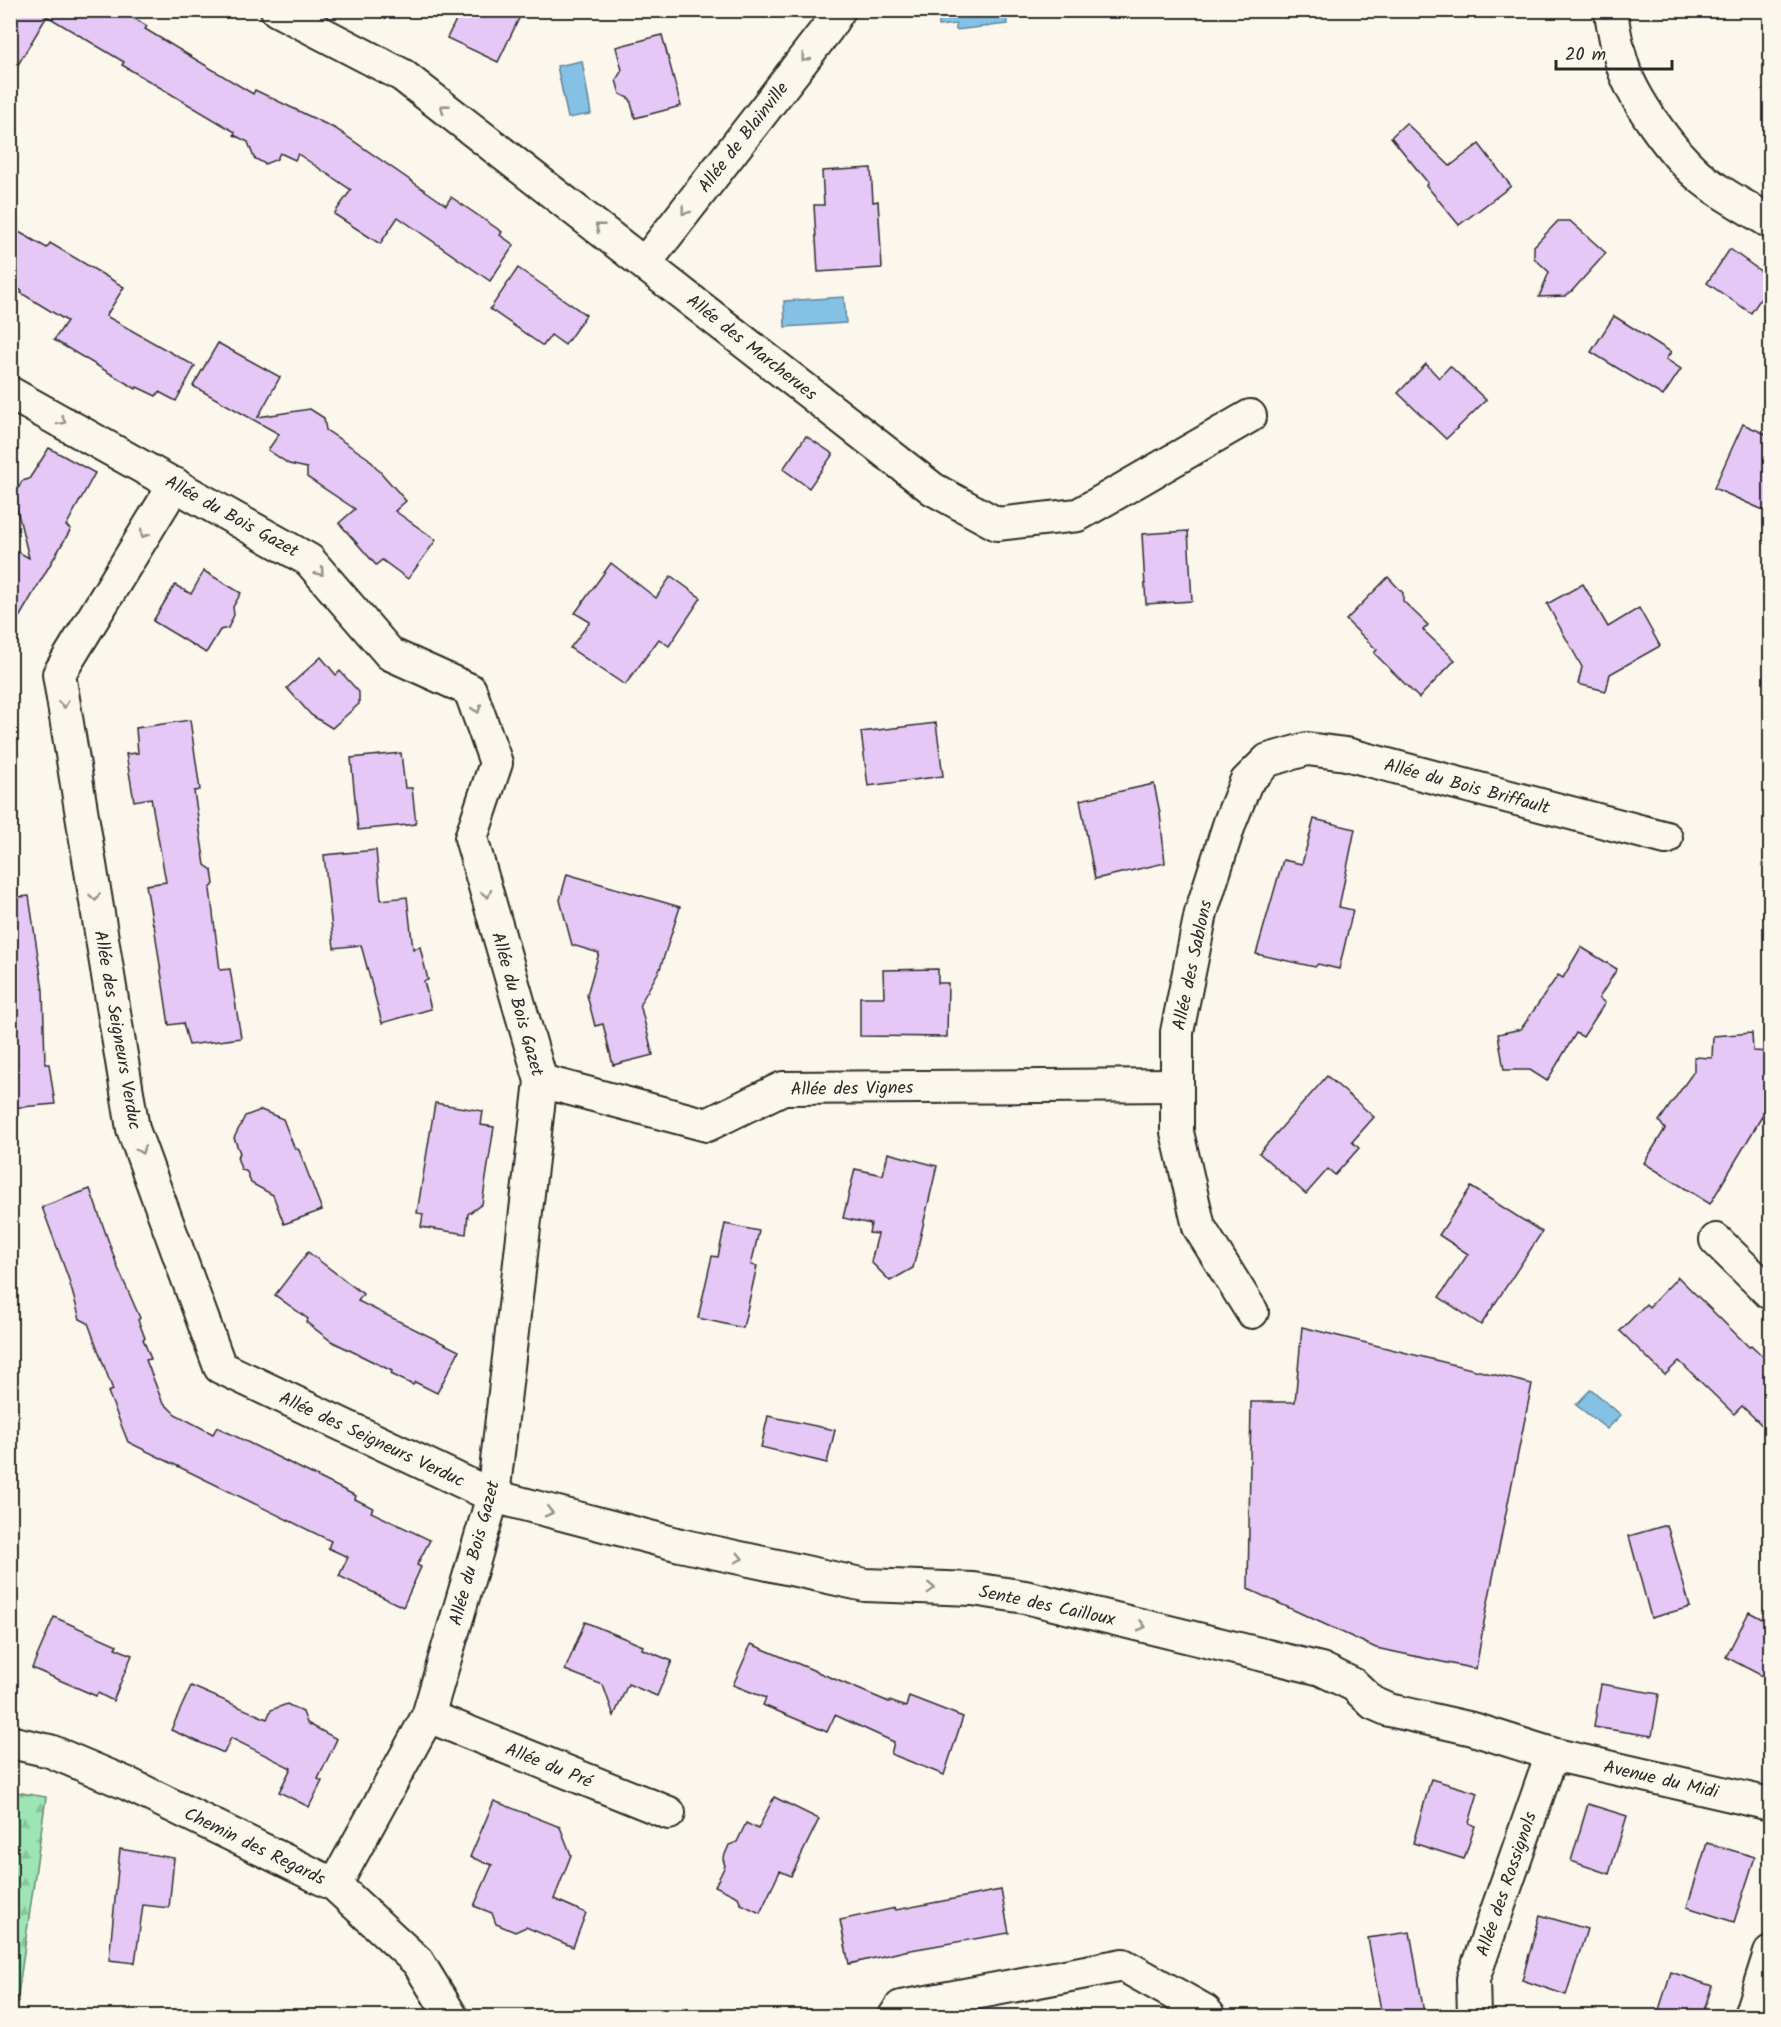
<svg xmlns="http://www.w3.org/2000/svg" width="1781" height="2027" font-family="Kalam,sans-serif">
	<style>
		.forest { fill: url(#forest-firs); stroke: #648870; stroke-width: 1.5 }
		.water { fill: #84c1e4; stroke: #60859a; stroke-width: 1.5 }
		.building { fill: #e5c8f6; stroke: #2b2b2b; stroke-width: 1.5 }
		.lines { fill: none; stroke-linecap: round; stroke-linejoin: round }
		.street-casing { stroke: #2b2b2b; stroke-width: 36 }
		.street { stroke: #fbf7ec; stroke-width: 32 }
		.oneway { stroke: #93918c }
		.labels { text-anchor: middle; stroke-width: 4.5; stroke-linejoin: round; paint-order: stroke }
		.street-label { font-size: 18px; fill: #2b2b2b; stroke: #fbf7ec }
	</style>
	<defs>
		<pattern id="forest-firs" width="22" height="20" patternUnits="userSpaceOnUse" patternTransform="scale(1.5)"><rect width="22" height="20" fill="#9de5b4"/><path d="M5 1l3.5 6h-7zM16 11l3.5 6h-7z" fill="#87c59b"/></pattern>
	</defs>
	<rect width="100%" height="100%" fill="#fbf7ec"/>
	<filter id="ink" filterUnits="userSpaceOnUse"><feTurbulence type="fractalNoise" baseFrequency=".0167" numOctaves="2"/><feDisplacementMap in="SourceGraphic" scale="12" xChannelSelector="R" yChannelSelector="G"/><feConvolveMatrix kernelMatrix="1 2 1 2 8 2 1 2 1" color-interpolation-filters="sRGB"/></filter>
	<g filter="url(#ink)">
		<path class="forest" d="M 10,1791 L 46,1797 L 15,2016 L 10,2016 Z"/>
		<g class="water">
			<path d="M 955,10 L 1006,11 L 1007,24 L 956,30 L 956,24 L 939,26 L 939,14 L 955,12 Z"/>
			<path d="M 582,61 L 591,114 L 568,118 L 557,66 Z"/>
			<path d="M 844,297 L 846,323 L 785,327 L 784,301 Z"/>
			<path d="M 1591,1389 L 1621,1415 L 1607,1429 L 1576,1405 Z"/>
		</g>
		<g class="building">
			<path d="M 10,10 L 120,10 L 147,26 L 145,29 L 253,94 L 255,90 L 336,129 L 446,205 L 451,197 L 502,232 L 500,235 L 514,245 L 490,281 L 398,217 L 380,244 L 334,214 L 351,190 L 298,154 L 295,160 L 280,153 L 277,159 L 265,164 L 254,158 L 248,142 L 234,135 L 235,132 L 122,65 L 124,62 L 47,16 L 10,78 Z"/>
			<path d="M 461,10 L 523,10 L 498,62 L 447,38 Z"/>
			<path d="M 662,35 L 681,106 L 635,118 L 630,99 L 620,94 L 616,80 L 622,70 L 616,47 Z"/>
			<path d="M 1406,123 L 1450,166 L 1479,144 L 1511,186 L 1459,225 L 1426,185 L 1428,183 L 1391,137 Z"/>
			<path d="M 871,168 L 873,202 L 878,201 L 882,268 L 818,272 L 814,205 L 824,205 L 822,171 Z"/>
			<path d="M 1558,221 L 1570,221 L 1606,253 L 1571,292 L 1565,296 L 1539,297 L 1549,272 L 1534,258 L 1534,246 Z"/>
			<path d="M 10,227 L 47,248 L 50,243 L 124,287 L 106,316 L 195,366 L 176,401 L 159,392 L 156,396 L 137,387 L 136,389 L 54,340 L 67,321 L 21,293 L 22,291 L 10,284 Z"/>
			<path d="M 1730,249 L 1770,278 L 1770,285 L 1751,313 L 1707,283 Z"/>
			<path d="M 518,268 L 586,315 L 565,345 L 551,335 L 543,346 L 490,309 Z"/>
			<path d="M 1614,316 L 1671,352 L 1666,359 L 1681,369 L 1663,396 L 1591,352 Z"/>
			<path d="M 218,343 L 280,377 L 258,417 L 310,409 L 324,418 L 326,430 L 368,458 L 406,501 L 395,511 L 436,540 L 408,579 L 382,560 L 376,565 L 339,523 L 355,509 L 307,477 L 307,468 L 289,464 L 268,450 L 279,434 L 193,386 Z"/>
			<path d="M 1426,364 L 1439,378 L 1450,366 L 1486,400 L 1446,439 L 1398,393 Z"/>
			<path d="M 1743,424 L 1770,436 L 1770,513 L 1714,488 Z"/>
			<path d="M 806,436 L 833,454 L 809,488 L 783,469 Z"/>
			<path d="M 49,448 L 95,473 L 66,526 L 71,529 L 10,633 L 10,547 L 29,558 L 14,497 L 22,481 L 29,479 Z"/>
			<path d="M 1188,531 L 1192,601 L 1146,604 L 1142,534 Z"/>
			<path d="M 611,563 L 656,598 L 671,576 L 701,598 L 669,646 L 659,639 L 625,685 L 570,648 L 590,622 L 575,613 Z"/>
			<path d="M 204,571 L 241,593 L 233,607 L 234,615 L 228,628 L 220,630 L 206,653 L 153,621 L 175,585 L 191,594 Z"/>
			<path d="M 1388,577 L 1403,593 L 1403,601 L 1428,625 L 1423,630 L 1455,660 L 1419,698 L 1374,653 L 1377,650 L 1346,620 Z"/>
			<path d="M 1583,584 L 1608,627 L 1639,608 L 1660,646 L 1610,674 L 1606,691 L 1578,684 L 1582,667 L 1547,604 Z"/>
			<path d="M 321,657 L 336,675 L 340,671 L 359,692 L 359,704 L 332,728 L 311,715 L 287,688 Z"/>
			<path d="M 190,720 L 200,790 L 194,791 L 205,865 L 212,870 L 214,884 L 210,889 L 220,970 L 230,969 L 241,1038 L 189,1045 L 183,1023 L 169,1025 L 154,925 L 153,925 L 146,885 L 166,882 L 151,798 L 134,801 L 126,754 L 138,753 L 136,728 Z"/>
			<path d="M 936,723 L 943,776 L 868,786 L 861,732 Z"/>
			<path d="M 401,753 L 405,788 L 412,788 L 416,824 L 358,830 L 351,758 Z"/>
			<path d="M 1154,784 L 1160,813 L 1165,863 L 1095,879 L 1080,800 Z"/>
			<path d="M 1314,819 L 1355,829 L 1339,907 L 1353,910 L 1339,969 L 1318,964 L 1315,967 L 1256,954 L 1283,860 L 1302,864 Z"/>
			<path d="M 376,850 L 381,900 L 407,897 L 413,949 L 420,947 L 428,980 L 424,981 L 431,1009 L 382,1023 L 361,945 L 334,948 L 324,855 Z"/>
			<path d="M 567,874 L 680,907 L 660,969 L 640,1004 L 653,1055 L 613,1065 L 603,1024 L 595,1026 L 587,995 L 599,953 L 572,945 L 560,900 Z"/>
			<path d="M 29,896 L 43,990 L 45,1064 L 49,1064 L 55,1104 L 10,1108 L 10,898 Z"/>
			<path d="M 1581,947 L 1617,969 L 1599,998 L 1605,1003 L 1583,1037 L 1576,1033 L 1547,1081 L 1530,1070 L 1504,1070 L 1498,1034 L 1521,1029 L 1558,975 L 1563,978 Z"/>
			<path d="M 938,969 L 938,983 L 948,983 L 947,1037 L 860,1036 L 860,997 L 884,997 L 883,970 Z"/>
			<path d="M 1752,1033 L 1753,1051 L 1770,1052 L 1770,1103 L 1710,1204 L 1644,1163 L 1665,1129 L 1659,1121 L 1694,1071 L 1694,1057 L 1712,1058 L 1713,1036 Z"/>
			<path d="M 1327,1076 L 1374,1117 L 1352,1142 L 1359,1148 L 1335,1175 L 1328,1169 L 1306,1194 L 1259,1153 Z"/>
			<path d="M 435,1103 L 483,1111 L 481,1125 L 494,1127 L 482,1204 L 468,1214 L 466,1234 L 421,1227 L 423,1214 L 417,1213 Z"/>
			<path d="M 261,1110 L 283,1119 L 294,1147 L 299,1150 L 322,1210 L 284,1224 L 273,1195 L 251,1183 L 247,1172 L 241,1169 L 237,1157 L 240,1153 L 234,1138 L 245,1116 Z"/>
			<path d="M 888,1153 L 937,1166 L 913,1268 L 890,1281 L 871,1262 L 878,1234 L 869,1233 L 871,1224 L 843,1218 L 855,1169 L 883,1175 Z"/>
			<path d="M 1471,1187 L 1542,1232 L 1481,1325 L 1439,1297 L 1468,1254 L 1439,1235 Z"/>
			<path d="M 90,1189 L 118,1268 L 140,1318 L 138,1320 L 145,1338 L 143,1339 L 151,1359 L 146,1360 L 162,1401 L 175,1414 L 213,1434 L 217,1427 L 356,1496 L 355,1499 L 373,1508 L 371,1512 L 430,1540 L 417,1565 L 421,1567 L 403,1607 L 339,1576 L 348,1557 L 328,1548 L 331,1541 L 128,1442 L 108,1392 L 113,1390 L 88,1323 L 80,1319 L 68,1277 L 42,1207 Z"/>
			<path d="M 725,1224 L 759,1231 L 751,1265 L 757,1266 L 743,1328 L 698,1318 L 712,1256 L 718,1257 Z"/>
			<path d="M 308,1252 L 363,1294 L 358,1301 L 459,1351 L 437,1393 L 415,1382 L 413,1385 L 391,1374 L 392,1371 L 331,1341 L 306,1322 L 308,1319 L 275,1295 Z"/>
			<path d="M 1678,1277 L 1749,1347 L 1751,1345 L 1770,1363 L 1770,1433 L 1742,1406 L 1734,1414 L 1679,1361 L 1665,1375 L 1620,1331 L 1646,1304 L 1649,1307 Z"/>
			<path d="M 1302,1327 L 1532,1384 L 1484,1622 L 1476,1669 L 1376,1648 L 1248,1589 L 1251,1402 L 1295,1402 Z"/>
			<path d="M 768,1416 L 835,1430 L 827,1463 L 761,1447 Z"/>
			<path d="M 1667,1525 L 1690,1607 L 1651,1618 L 1629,1536 Z"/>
			<path d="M 1749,1612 L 1770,1623 L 1770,1680 L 1726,1657 Z"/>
			<path d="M 54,1617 L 117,1645 L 115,1648 L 132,1655 L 113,1701 L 98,1693 L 96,1696 L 32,1668 Z"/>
			<path d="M 585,1622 L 643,1646 L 642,1649 L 672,1661 L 657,1696 L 628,1684 L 614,1716 L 603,1685 L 565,1670 Z"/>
			<path d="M 751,1644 L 889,1702 L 890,1701 L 906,1707 L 909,1696 L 963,1717 L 944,1775 L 891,1754 L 894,1742 L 835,1715 L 827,1732 L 763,1705 L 766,1698 L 733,1685 Z"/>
			<path d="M 1601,1684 L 1659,1694 L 1652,1736 L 1594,1727 Z"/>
			<path d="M 191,1686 L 267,1719 L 271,1710 L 287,1704 L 303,1712 L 307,1723 L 337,1739 L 318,1779 L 322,1781 L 309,1807 L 279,1792 L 291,1768 L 231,1738 L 224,1753 L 171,1730 Z"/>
			<path d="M 1431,1779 L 1478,1793 L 1469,1823 L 1475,1826 L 1464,1859 L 1413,1843 Z"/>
			<path d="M 774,1797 L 819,1819 L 791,1876 L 780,1871 L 760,1913 L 741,1904 L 738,1897 L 715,1886 L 725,1866 L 723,1859 L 729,1845 L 737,1842 L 746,1823 L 758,1829 Z"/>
			<path d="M 494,1801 L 560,1827 L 571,1855 L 554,1899 L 586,1913 L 573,1947 L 526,1927 L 515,1932 L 496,1924 L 492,1913 L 474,1906 L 492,1865 L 470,1857 Z"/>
			<path d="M 1588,1804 L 1627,1816 L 1609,1874 L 1571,1861 Z"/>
			<path d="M 1707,1843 L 1755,1857 L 1734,1922 L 1687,1907 Z"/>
			<path d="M 120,1849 L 174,1858 L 169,1908 L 143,1905 L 135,1963 L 109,1960 Z"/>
			<path d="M 1001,1890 L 1009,1933 L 905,1951 L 849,1964 L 840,1920 L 895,1908 L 896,1910 Z"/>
			<path d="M 1540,1915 L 1587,1929 L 1566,1995 L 1522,1980 Z"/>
			<path d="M 1410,1932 L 1424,2013 L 1400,2016 L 1382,2016 L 1368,1938 Z"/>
			<path d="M 1671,1972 L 1712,1986 L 1702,2016 L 1657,2016 Z"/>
		</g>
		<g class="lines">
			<g class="street-casing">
				<g id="street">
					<path d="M 277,10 L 402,75 L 933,489 L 997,524 L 1078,515 L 1250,416"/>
					<path d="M 1610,10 C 1614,27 1616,44 1621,60 C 1631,98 1674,156 1704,180 C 1724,196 1749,208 1770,222"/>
					<path d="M 645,263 L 827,29 L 839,10"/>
					<path d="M 10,393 L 309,560 L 390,654 L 470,690 L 496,763 L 471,838 L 541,1081 L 493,1496 L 428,1716 L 335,1885"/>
					<path d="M 175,484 L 59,674 L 133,1129 L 220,1367 L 493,1496 L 680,1545 L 865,1585 L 973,1589 L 1025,1597 L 1321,1669 L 1354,1685 L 1373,1703 L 1389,1710 L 1473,1729 L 1552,1754 L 1770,1804"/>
					<path d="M 541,1081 L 707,1125 L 783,1088 L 1177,1085"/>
					<path d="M 1716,1240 L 1770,1293"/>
					<path d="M 1252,1312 L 1199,1227 L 1177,1132 L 1177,1032 L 1201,913 L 1230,822 L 1246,782 L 1268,760 L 1307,749 L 1346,754 L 1666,838"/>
					<path d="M 428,1716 L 669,1813"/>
					<path d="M 10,1742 L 50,1751 L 128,1784 L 335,1885 L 418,1962 L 451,2016"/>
					<path d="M 895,2016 L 901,2007 L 1123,1965 L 1205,2011 L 1209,2016"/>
					<path d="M 1474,2016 L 1473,1979 L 1552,1754"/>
					<path d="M 1750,2016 L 1770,1953"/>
				</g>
			</g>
			<use href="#street" class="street"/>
		</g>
		<defs><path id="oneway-chevron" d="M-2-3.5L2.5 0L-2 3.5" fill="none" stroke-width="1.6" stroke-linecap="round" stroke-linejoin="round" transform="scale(1.5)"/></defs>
		<g class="oneway">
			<use href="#oneway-chevron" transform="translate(805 58) rotate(128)"/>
			<use href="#oneway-chevron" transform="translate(444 108) rotate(-142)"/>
			<use href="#oneway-chevron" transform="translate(685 211) rotate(128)"/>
			<use href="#oneway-chevron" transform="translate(599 227) rotate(-142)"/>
			<use href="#oneway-chevron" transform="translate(62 421) rotate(29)"/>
			<use href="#oneway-chevron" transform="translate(144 534) rotate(121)"/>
			<use href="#oneway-chevron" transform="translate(320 572) rotate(49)"/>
			<use href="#oneway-chevron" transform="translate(64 704) rotate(81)"/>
			<use href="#oneway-chevron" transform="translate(477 709) rotate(70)"/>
			<use href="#oneway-chevron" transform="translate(487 894) rotate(74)"/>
			<use href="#oneway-chevron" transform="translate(95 897) rotate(81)"/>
			<use href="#oneway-chevron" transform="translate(141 1150) rotate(70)"/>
			<use href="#oneway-chevron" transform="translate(549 1512) rotate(14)"/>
			<use href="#oneway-chevron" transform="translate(739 1558) rotate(12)"/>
			<use href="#oneway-chevron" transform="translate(931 1588) rotate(2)"/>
			<use href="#oneway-chevron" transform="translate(1142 1626) rotate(14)"/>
		</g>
	</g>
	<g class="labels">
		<g class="street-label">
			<text transform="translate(743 137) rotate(-52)" y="6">Allée de Blainville</text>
			<text transform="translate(752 347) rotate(38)" y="6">Allée des Marcherues</text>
			<text transform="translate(232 516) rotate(29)" y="6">Allée du Bois Gazet</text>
			<text transform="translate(1467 786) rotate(15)" y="6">Allée du Bois Briffault</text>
			<text transform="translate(1192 965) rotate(-78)" y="6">Allée des Sablons</text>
			<text transform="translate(518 1004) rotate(74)" y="6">Allée du Bois Gazet</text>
			<text transform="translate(118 1030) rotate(80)" y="6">Allée des Seigneurs Verduc</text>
			<text transform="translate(852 1088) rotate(-1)" y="6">Allée des Vignes</text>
			<text transform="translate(372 1439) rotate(25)" y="6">Allée des Seigneurs Verduc</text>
			<text transform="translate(474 1553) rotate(-75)" y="6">Allée du Bois Gazet</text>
			<text transform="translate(1047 1605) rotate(12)" y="6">Sente des Cailloux</text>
			<text transform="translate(549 1765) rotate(22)" y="6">Allée du Pré</text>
			<text transform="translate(1661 1779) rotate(13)" y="6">Avenue du Midi</text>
			<text transform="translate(255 1846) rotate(26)" y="6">Chemin des Regards</text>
			<text transform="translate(1506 1884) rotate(-71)" y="6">Allée des Rossignols</text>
		</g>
	</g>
	<rect width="1781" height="2027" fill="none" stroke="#fbf7ec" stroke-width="36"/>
	<rect x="18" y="18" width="1745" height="1991" fill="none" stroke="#2b2b2b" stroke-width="2" filter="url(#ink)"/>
	<path d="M1556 60v9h116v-9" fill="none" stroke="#2b2b2b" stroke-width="3"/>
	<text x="1565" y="60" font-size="18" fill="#2b2b2b" stroke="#fbf7ec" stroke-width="4.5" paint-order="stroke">20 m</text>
</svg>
